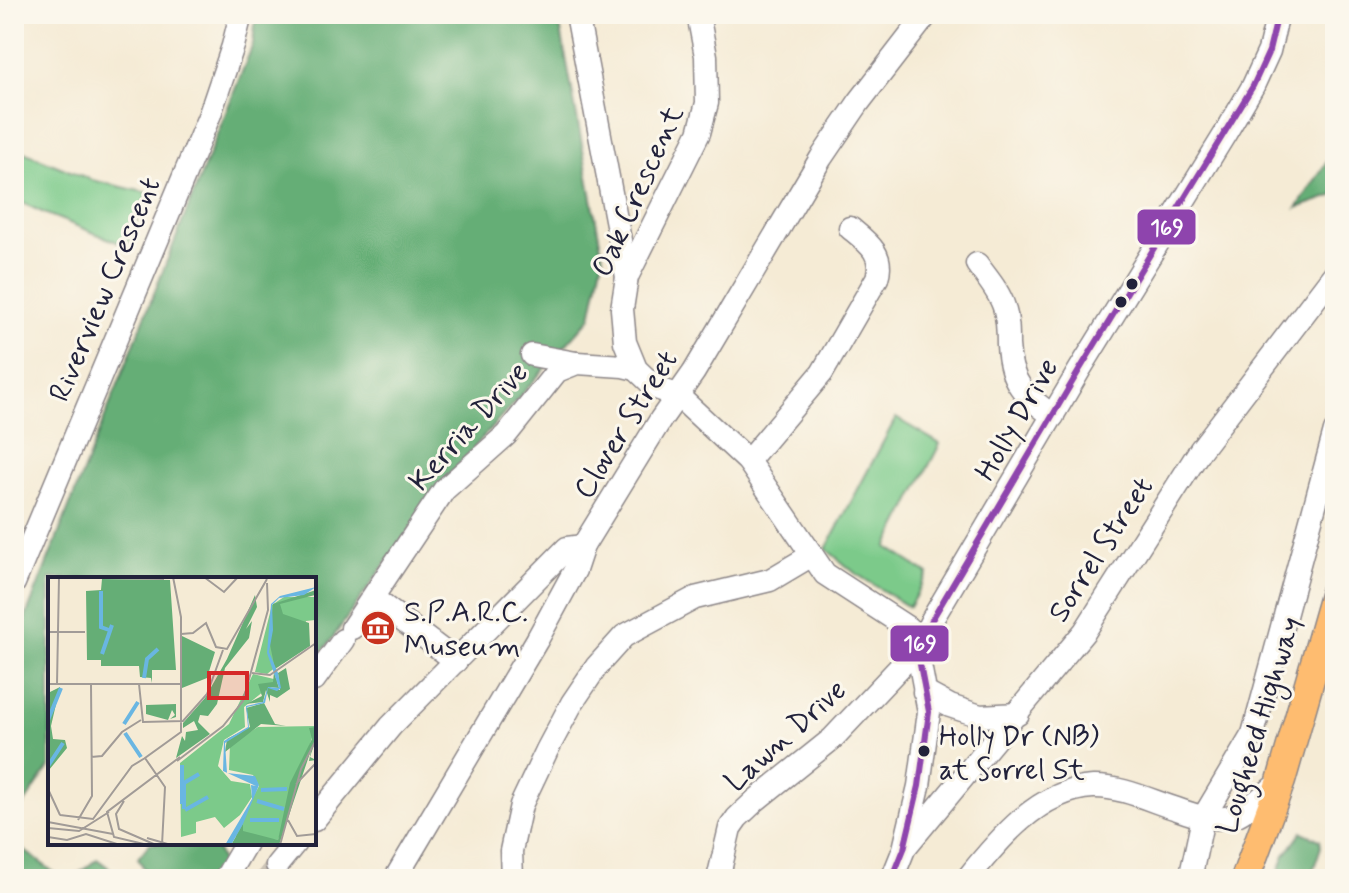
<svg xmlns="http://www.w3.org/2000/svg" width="1349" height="893" font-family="Mynerve,sans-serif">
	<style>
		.green { fill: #7cca8a; stroke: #4f7662; stroke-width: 2 }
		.forest { fill: #65ae76; stroke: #446858; stroke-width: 2 }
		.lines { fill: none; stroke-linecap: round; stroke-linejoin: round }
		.minor-tunnel { stroke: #cbc3b6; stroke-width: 22; stroke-dasharray: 22 11; stroke-linecap: butt }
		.minor-casing { stroke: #8c8688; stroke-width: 25 }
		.major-casing { stroke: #8c8688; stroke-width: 31 }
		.minor { stroke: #fff; stroke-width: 22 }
		.major { stroke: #febc70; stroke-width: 28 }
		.bus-1-casing { stroke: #fbf7ec; stroke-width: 12 }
		.bus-1 { stroke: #8e44ad; stroke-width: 6 }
		.bus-dot { fill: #22223b; stroke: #fbf7ec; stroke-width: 3 }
		.labels { text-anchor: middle; stroke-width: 6; stroke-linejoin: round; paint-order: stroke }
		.bus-label { font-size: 28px; fill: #22223b; stroke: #fbf7ec; text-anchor: start }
		.street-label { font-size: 30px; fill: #22223b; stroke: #fbf7ec }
		.poi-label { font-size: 30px; fill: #22223b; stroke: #fbf7ec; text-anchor: start }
		.inset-river { fill: none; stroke: #69b6e2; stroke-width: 4 }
		.inset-road { fill: none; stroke: #a19b97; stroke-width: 2 }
		.view { fill: #d62828; fill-opacity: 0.15; stroke: #d62828; stroke-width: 4 }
		.inset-edge { fill: none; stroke: #22223b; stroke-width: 4 }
		.line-badge { stroke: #fbf7ec; stroke-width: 3 }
		.badge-label { font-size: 22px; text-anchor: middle; font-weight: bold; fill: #fff }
	</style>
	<rect width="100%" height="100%" fill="#fbf7ec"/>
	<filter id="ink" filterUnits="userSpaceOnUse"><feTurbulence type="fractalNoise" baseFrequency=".0125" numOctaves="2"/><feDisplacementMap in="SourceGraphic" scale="16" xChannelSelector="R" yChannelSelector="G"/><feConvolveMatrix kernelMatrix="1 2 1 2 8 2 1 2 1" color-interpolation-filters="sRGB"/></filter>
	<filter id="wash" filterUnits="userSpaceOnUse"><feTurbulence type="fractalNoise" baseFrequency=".006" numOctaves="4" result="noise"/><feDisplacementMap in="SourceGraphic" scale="32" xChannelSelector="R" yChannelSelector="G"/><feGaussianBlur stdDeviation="1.8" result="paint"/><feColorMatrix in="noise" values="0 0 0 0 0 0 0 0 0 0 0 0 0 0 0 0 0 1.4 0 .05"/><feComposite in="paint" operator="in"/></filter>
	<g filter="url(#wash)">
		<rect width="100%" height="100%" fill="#f5ebd5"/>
		<g class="green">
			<path d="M 14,148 L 92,180 L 148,193 L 127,246 L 44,213 L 14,199 Z"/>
			<path d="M 896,418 L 940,444 L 887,547 L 928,574 L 909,607 L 855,573 L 826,549 Z"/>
		</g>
		<g class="forest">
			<path d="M 256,14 L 558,14 L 603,258 L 591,317 L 444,481 L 314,664 L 314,579 L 50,579 L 50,766 L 14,819 L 14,641 L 24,621 L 253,44 Z"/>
			<path d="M 1335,149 L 1335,195 L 1297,208 Z"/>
			<path d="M 1302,832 L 1320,840 L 1321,847 L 1310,879 L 1276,879 L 1285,855 Z"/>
			<path d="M 14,843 L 63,879 L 14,879 Z"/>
			<path d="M 150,843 L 214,843 L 229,879 L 150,879 L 138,858 Z"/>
			<path d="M 97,859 L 124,879 L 72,879 Z"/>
		</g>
	</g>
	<g filter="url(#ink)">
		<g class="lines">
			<path class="minor-tunnel" d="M 266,879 L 277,865"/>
			<g class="minor-casing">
				<g id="minor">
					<path d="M 577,14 L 627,277"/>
					<path d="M 698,14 L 706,56 L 707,103 L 699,133 L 627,277 L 622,309 L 625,342 L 636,369 L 656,388 L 677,395 L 748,461 L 825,574 L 908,628 L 917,649 L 832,739 L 756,800 L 737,818 L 730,828 L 718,879"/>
					<path d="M 977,264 C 987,278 999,291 1004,307 C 1008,320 1008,332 1008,345 C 1010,383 1024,395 1053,416"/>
					<path d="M 532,355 L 576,363"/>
					<path d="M 748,461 L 822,373 L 877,278 C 885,254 867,242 850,228"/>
					<path d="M 14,583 L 210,114 L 233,46 L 241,14"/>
					<path d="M 373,598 L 456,661"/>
					<path d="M 352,628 L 444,490 L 506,435 L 557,371 L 577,363 L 623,366 L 636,369"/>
					<path d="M 314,680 L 343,640"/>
					<path d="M 924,692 L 950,706 L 980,716 L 1018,714"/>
					<path d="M 314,820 L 391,726 L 567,548 L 583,546"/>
					<path d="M 907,845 L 1085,631 L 1201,449 L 1335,273"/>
					<path d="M 277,865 L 295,843"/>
					<path d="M 225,879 L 246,843"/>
					<path d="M 395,879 L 537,640 L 575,570 L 583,546 L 661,419 L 694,372 L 821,158 L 859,102 L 927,14"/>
					<path d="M 512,879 L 511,851 L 521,805 L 547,750 L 572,703 L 597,666 L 624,636 L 695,598 L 770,580 L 812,555"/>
					<path d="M 892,879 L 904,849 L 919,786 L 929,712 L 917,649 L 933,618 L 1080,369 L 1225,134 L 1253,86 L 1269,51 L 1278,14"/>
					<path d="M 967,879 C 998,840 1039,790 1093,787 C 1121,786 1151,801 1177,809 C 1196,816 1217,823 1237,815 C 1249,810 1269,790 1281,781"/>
					<path d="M 1190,879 L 1203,818 L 1253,734 L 1335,431"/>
				</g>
			</g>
			<g class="major-casing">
				<path id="major" d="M 1245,879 L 1281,781 L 1335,592"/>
			</g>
			<use href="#minor" class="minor"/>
			<use href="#major" class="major"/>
			<g class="bus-1-casing">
				<path id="bus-1" d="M 892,879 L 904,849 L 919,786 L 929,712 L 917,649 L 933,618 L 1080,369 L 1253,86 L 1269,51 L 1278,14"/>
			</g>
			<use href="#bus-1" class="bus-1"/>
		</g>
	</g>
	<defs>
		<g id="museum-disc" transform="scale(1.8)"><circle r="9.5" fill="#c8321e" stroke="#fbf7ec"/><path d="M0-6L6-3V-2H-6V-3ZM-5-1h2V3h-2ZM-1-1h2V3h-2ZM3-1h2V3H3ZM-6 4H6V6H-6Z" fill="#fff"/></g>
	</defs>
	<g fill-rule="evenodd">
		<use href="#museum-disc" x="378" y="628"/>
	</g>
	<g class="bus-dot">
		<circle cx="1132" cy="284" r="7"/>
		<circle cx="1121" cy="302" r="7"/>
		<circle cx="924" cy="751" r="7"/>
	</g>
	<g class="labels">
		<g class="bus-label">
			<text x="939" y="745">Holly Dr (NB)<tspan x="939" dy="34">at Sorrel St</tspan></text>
		</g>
		<g class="street-label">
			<text transform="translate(637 191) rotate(-66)" y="10">Oak Crescent</text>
			<text transform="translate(104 289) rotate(-67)" y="10">Riverview Crescent</text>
			<text transform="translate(1016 419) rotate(-60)" y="10">Holly Drive</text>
			<text transform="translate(625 424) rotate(-58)" y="10">Clover Street</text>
			<text transform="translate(468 426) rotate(-48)" y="10">Kerria Drive</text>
			<text transform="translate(1100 549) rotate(-57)" y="10">Sorrel Street</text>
			<text transform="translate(1258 725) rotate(-73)" y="10">Lougheed Highway</text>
			<text transform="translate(785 735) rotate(-42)" y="10">Lawn Drive</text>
		</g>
		<g class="poi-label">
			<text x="404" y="621">S.P.A.R.C.<tspan x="404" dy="34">Museum</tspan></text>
		</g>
	</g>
	<g transform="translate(48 577)">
		<rect width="268" height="268" fill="#f5ebd5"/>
		<path d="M 236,20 L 267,20 L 267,43 L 258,44 L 252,71 L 219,97 L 207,95 L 224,28 ZM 205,97 L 230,103 L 196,130 L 197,150 L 176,163 L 170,189 L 183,204 L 202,207 L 204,220 L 192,238 L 176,251 L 167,240 L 148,245 L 148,256 L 133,260 L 132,186 L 181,147 ZM 268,149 L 230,263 L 185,259 L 211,209 L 205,198 L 181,193 L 182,168 L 210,150 Z" fill="#7cca8a"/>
		<path d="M 54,2 L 122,3 L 128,93 L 104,93 L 104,106 L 103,101 L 92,100 L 91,89 L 53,89 L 53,83 L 39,83 L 38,14 L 53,13 ZM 268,13 L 267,18 L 232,27 L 235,37 L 261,46 L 262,69 L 227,92 L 221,63 L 225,27 ZM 207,18 L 209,30 L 198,52 L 204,44 L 201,61 L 177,91 L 169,127 L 160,139 L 152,138 L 150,145 L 162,157 L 128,181 L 134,159 L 137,164 L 138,155 L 150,153 L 146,144 L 135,151 L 135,146 L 157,121 L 179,82 ZM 134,59 L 167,75 L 159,101 L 134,111 ZM 238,91 L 242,112 L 229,121 L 222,118 L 222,125 L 218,113 L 215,125 L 198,127 L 214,119 L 210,107 L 225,105 L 226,95 L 231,111 L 220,110 L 232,113 L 230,96 ZM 12,110 L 3,149 L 5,162 L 17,163 L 19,171 L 1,193 L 0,116 ZM 216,126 L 227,147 L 238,149 L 213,147 L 177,175 L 179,162 L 202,150 L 198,131 ZM 128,127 L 128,140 L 122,142 L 127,138 L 124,133 L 120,143 L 98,137 L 98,128 ZM 268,150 L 268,162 L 262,180 L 268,183 L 261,184 L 263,173 L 231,268 L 183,268 L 195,247 L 195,254 L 230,263 L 242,206 L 264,162 L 261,151 Z" fill="#65ae76"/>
		<path d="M 268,10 L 256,18 L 231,21 L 224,28 L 225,53 L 221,75 L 230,96 L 233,111 L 229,114 L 220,111 L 217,126 L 199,130 L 201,151 L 177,166 L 179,196 L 207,199 L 211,208 L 195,247 L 183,268 L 177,268 L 204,222 L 203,208 L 208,209 L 175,194 L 176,164 L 200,150 L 198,129 L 215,125 L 220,110 L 231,111 L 219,76 L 223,27 L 232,19 Z" fill="#69b6e2"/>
		<path class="inset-river" d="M 53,14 L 53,50 L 61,53M 54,77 L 64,48M 96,101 L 99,82 L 110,72M 0,143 L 13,111M 0,147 L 0,177M 76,147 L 90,125M 77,156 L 93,180M 134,188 L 134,227M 0,189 L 15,166M 213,213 L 239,212M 209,224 L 236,232M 136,232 L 136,206 L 151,197M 137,233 L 160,220M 202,243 L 231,243"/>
		<path class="inset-road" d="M 3,0 L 116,2M 156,0 L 176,15 L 190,0M 0,55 L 37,55M 133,57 L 145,56 L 158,46 L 168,70 L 179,72 L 219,2M 204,96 L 222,98 L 268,66M 0,107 L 134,107M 9,107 L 11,0M 91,107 L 95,145 L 135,144 L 159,117 L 175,73M 43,180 L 54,179 L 74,155 L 93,143M 129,184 L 175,149 L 195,124 L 220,33 L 219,6M 0,193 L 0,212 L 12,238M 248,207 L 268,186M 76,224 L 68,237 L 71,252 L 108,268M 12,238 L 45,242 L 84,189 L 97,181M 30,243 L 44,219 L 43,107M 240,243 L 249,259 L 268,257M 0,245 L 65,257M 0,251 L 31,254 L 61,235M 0,260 L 19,263 L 38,257 L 72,268M 99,261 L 123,268M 100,268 L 66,260 L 59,235 L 132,180M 114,268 L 117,210 L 97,181 L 133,155 L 133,40 L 125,0M 187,268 L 225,268M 232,268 L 253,192 L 268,163"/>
		<path class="view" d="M 161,96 L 199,96 L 199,121 L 161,121 Z"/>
		<rect width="268" height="268" class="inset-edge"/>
	</g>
	<g class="line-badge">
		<rect x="1136" y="208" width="61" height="38" rx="8" fill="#8e44ad"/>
		<rect x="889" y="624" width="61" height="39" rx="8" fill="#8e44ad"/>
	</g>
	<g class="badge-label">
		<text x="1167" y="235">169</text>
		<text x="920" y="651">169</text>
	</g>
	<rect width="1349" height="893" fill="none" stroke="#fbf7ec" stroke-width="48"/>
</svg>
